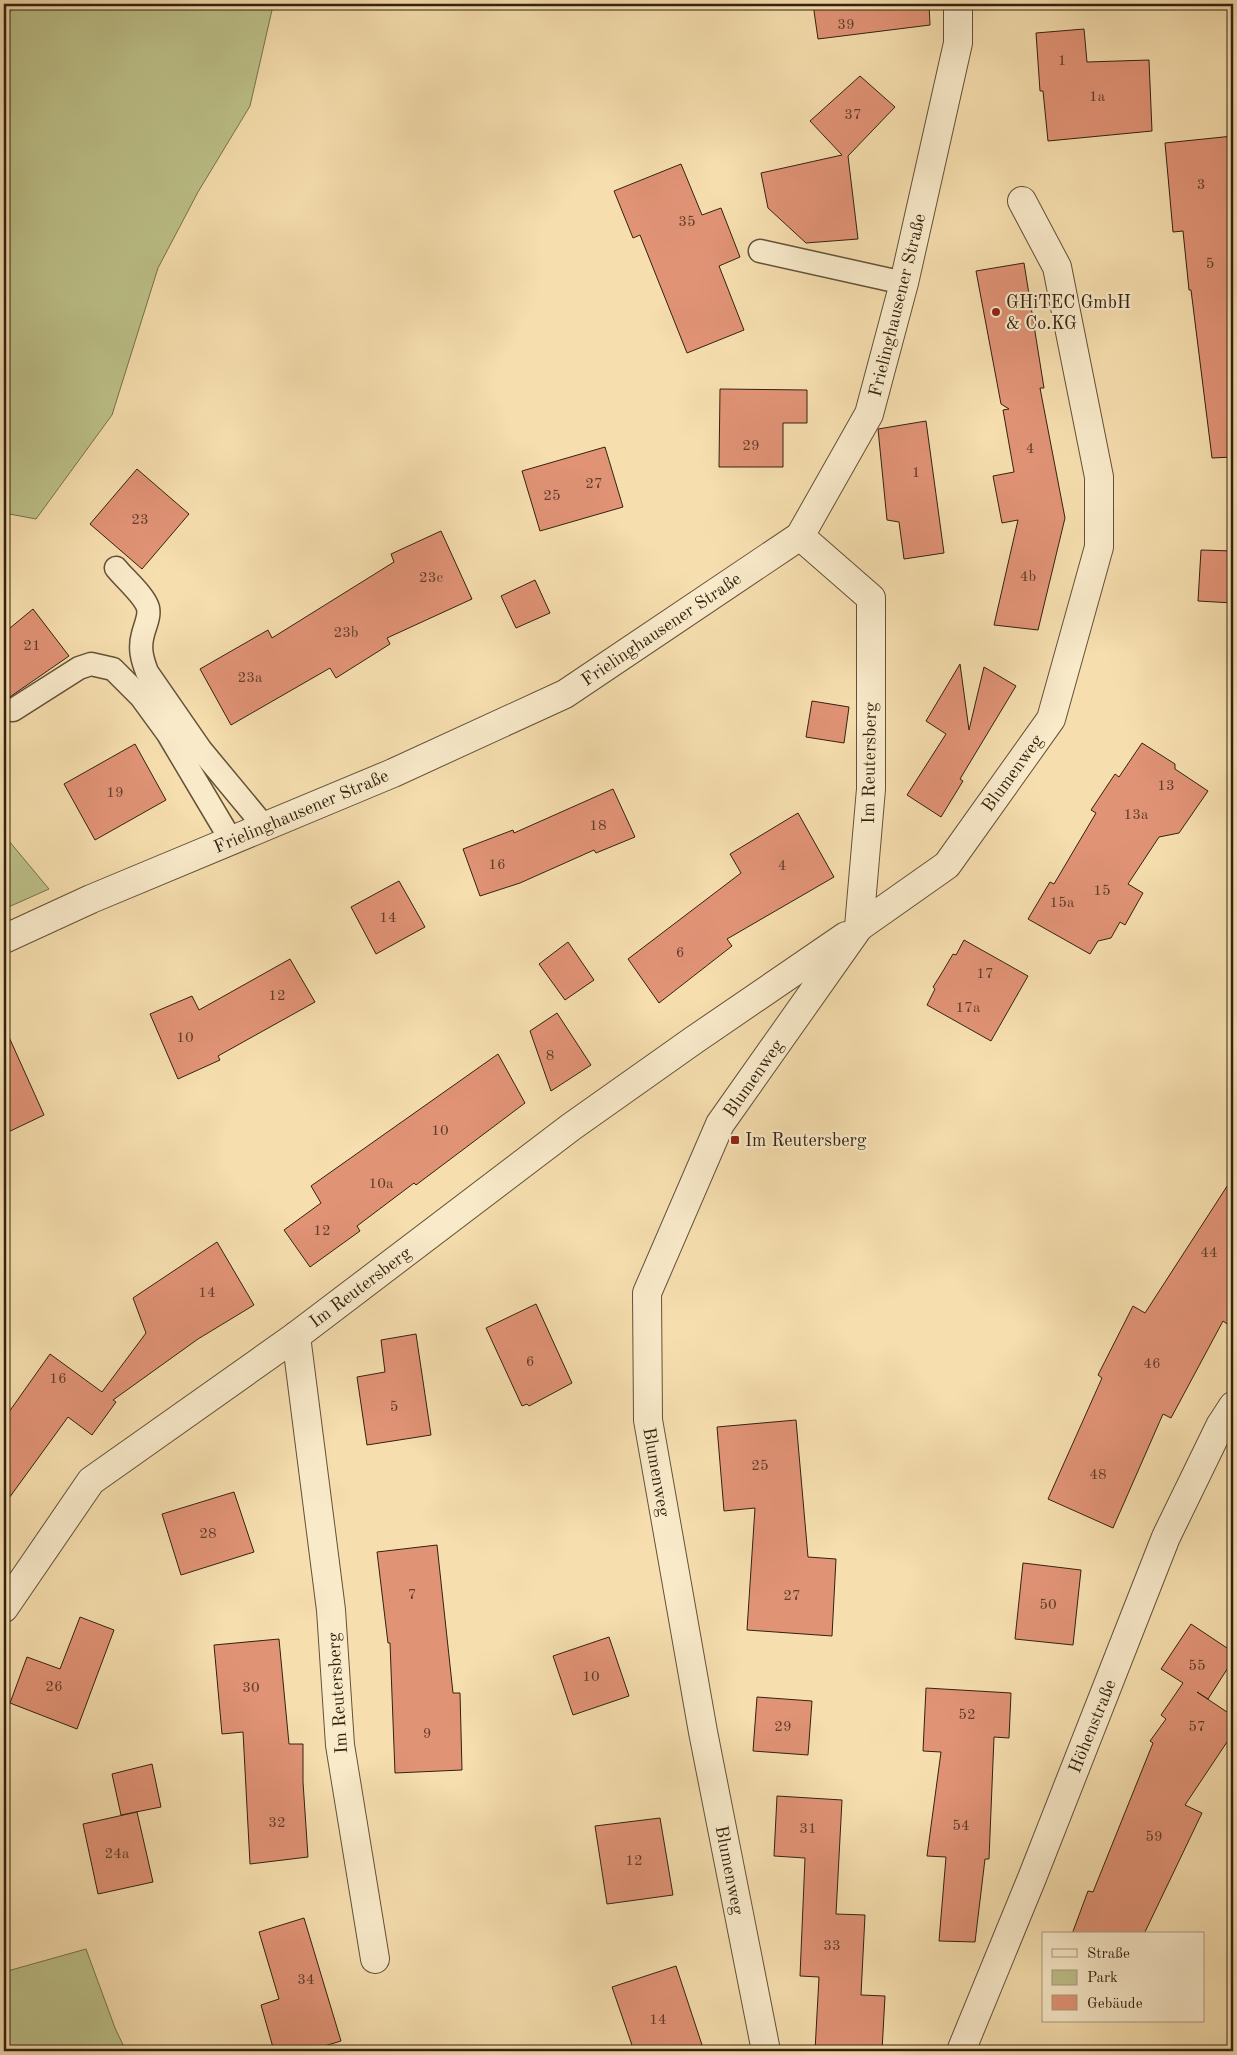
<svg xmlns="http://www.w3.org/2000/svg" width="1237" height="2055" font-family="'Old Standard TT',serif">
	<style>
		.green { fill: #bdc18a; stroke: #78724d }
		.building { fill: #e19376; stroke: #322210 }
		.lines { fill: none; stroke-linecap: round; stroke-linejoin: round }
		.service-casing { stroke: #635138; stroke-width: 25 }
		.minor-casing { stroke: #635138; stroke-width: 30 }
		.service { stroke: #f9eaca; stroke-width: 22 }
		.minor { stroke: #f9eaca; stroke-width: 28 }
		.poi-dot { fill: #8f2418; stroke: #f9eaca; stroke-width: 2 }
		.labels { text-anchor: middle; stroke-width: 4.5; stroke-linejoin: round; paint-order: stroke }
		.number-label { font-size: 15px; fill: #5e3e2a }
		.poi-label { font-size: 18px; fill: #322210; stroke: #f9eaca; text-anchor: start }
		.street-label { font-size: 18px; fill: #322210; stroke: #f9eaca }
	</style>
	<rect width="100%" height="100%" fill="#f6deae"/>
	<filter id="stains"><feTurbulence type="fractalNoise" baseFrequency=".004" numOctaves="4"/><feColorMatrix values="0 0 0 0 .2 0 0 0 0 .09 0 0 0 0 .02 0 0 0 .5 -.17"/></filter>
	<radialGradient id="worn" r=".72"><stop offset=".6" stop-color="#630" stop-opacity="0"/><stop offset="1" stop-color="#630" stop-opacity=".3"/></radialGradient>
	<g class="green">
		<path d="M 16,4 L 279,4 L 272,10 L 250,106 L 198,192 L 158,268 L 112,415 L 36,519 L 4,513 L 4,19 Z"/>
		<path d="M 4,835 L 49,889 L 4,909 Z"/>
		<path d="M 86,1949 L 115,2028 L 126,2051 L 4,2051 L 4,1972 Z"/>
	</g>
	<g class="building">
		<path d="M 813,4 L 929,4 L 930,25 L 818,39 Z"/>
		<path d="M 1084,29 L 1087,62 L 1149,60 L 1152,131 L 1048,141 L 1043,91 L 1040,91 L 1036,33 Z"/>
		<path d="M 860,76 L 895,107 L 848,156 L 858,239 L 806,243 L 768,208 L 761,173 L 842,155 L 810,121 Z"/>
		<path d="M 1233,136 L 1233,457 L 1212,458 L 1191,290 L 1189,290 L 1183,231 L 1173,232 L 1165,143 Z"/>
		<path d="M 681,164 L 702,215 L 721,208 L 740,257 L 719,266 L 744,330 L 687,353 L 640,235 L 633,238 L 614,191 Z"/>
		<path d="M 1024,263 L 1044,388 L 1040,388 L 1065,518 L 1038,630 L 994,625 L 1018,520 L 1002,523 L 993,476 L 1014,472 L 1003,410 L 1009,409 L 1001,404 L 976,271 Z"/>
		<path d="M 720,389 L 807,390 L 807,423 L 783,423 L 783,467 L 719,467 Z"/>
		<path d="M 926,421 L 944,553 L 904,559 L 899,522 L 887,520 L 878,429 Z"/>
		<path d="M 605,447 L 623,507 L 540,531 L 522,471 Z"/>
		<path d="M 137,469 L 189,514 L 142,569 L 90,524 Z"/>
		<path d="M 441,531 L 472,599 L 387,638 L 390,644 L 336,678 L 330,668 L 231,725 L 200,669 L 268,630 L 272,638 L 394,562 L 391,554 Z"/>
		<path d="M 1201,550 L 1233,551 L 1233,603 L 1198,601 Z"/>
		<path d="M 535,580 L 550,613 L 516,628 L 501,596 Z"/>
		<path d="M 33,609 L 69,656 L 4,701 L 4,633 Z"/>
		<path d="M 960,664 L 969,730 L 984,667 L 1016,686 L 960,779 L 963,781 L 941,817 L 907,795 L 946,734 L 926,721 Z"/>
		<path d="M 812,701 L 849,707 L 844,743 L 806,737 Z"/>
		<path d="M 1142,743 L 1175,764 L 1175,769 L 1208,791 L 1179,833 L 1159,837 L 1128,884 L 1143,893 L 1125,925 L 1120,922 L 1111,938 L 1098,941 L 1090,954 L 1028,919 L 1050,882 L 1054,884 L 1096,813 L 1091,810 L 1115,774 L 1119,777 Z"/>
		<path d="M 135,744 L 166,800 L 95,840 L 64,784 Z"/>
		<path d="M 613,789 L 635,837 L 596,853 L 594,850 L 520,883 L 480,896 L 463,849 L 513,830 L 514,833 Z"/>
		<path d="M 798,813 L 834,877 L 727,939 L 732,946 L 659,1003 L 628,959 L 741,873 L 730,854 Z"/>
		<path d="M 399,881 L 425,927 L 376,954 L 351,907 Z"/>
		<path d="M 964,940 L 1028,976 L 991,1041 L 927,1005 L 935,989 L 933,987 L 943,971 L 953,954 L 956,955 Z"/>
		<path d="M 568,942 L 594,980 L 565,1000 L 539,964 Z"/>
		<path d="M 290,959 L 315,1002 L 218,1056 L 220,1060 L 178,1079 L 150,1014 L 192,996 L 199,1010 Z"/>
		<path d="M 557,1013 L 591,1065 L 551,1091 L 530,1031 Z"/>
		<path d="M 4,1026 L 44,1115 L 4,1134 Z"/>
		<path d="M 498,1054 L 525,1103 L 416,1185 L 414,1183 L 357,1226 L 360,1231 L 310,1267 L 284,1230 L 321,1203 L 311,1186 Z"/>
		<path d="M 1233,1177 L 1233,1328 L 1223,1321 L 1171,1418 L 1163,1414 L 1113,1528 L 1048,1499 L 1102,1378 L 1098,1375 L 1133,1306 L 1145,1313 Z"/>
		<path d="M 217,1242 L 254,1305 L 198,1339 L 113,1400 L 116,1402 L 92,1435 L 68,1417 L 4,1505 L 4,1419 L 50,1354 L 102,1392 L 146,1333 L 133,1298 Z"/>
		<path d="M 536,1304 L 572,1383 L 529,1406 L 527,1404 L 522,1406 L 486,1328 Z"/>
		<path d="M 416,1334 L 431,1435 L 367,1445 L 357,1377 L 385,1372 L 381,1340 Z"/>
		<path d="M 796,1420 L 808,1557 L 836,1559 L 832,1636 L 747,1630 L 755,1508 L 724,1511 L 717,1427 Z"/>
		<path d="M 234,1492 L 254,1552 L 181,1575 L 162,1514 Z"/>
		<path d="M 437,1545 L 453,1693 L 460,1693 L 462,1770 L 395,1773 L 390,1643 L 388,1643 L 377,1552 Z"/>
		<path d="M 1023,1563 L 1081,1570 L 1073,1645 L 1015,1639 Z"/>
		<path d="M 80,1617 L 114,1630 L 77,1729 L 10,1703 L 27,1657 L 60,1669 Z"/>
		<path d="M 1191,1624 L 1233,1652 L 1233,1660 L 1208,1699 L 1197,1692 L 1233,1716 L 1233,1733 L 1185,1805 L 1202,1813 L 1144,1934 L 1072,1934 L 1088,1891 L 1093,1892 L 1153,1743 L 1150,1741 L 1166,1719 L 1161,1715 L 1183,1683 L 1161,1669 Z"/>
		<path d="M 609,1637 L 629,1696 L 573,1715 L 553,1656 Z"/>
		<path d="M 279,1639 L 289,1744 L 303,1744 L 303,1782 L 308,1857 L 250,1864 L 243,1732 L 222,1734 L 214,1645 Z"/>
		<path d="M 926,1688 L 1011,1693 L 1009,1738 L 994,1737 L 989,1859 L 985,1859 L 975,1942 L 939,1941 L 946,1857 L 927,1856 L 941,1752 L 923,1751 Z"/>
		<path d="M 757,1697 L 812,1701 L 808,1755 L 753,1751 Z"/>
		<path d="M 152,1764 L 161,1807 L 121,1815 L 112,1774 Z"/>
		<path d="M 777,1796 L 842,1800 L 836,1914 L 865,1915 L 861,1995 L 885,1996 L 882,2051 L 815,2051 L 819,1977 L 800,1976 L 805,1858 L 774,1856 Z"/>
		<path d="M 137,1812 L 153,1882 L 98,1894 L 83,1824 Z"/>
		<path d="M 660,1818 L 673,1895 L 607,1904 L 595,1826 Z"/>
		<path d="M 304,1918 L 341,2041 L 308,2051 L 274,2051 L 261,2005 L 279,1999 L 259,1932 Z"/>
		<path d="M 676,1966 L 704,2051 L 634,2051 L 612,1987 Z"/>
	</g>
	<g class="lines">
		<g class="service-casing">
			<g id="service">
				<path d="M 760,251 L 904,283"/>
				<path d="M 116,568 C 124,578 145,596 148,608 C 150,616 145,626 143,634 C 139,648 142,659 147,672 L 201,750 L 264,826"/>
				<path d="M 13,710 L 79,668 L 91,664 L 113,669 L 141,697 L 168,734 L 231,840"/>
			</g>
		</g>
		<g class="minor-casing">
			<g id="minor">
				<path d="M 800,536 L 871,598 L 871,789 L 859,927"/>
				<path d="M 4,939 L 91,899 L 393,773 L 565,694 L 800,536 L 869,414 L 904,283 L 958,43 L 958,4"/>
				<path d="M 296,1336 L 331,1610 L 340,1745 L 375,1959"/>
				<path d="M 4,1608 L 91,1481 L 296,1336 L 571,1127 L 694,1040 L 846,936"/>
				<path d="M 766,2051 L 703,1732 L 648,1420 L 647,1293 L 720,1124 L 859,927 L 947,865 L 1051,719 L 1099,547 L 1099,477 L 1057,267 L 1022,201"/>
				<path d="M 961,2051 L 1032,1878 L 1166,1537 L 1220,1426 L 1233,1406"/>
			</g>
		</g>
		<use href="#service" class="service"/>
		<use href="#minor" class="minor"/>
	</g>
	<g class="poi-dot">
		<circle cx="996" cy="312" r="5"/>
		<rect x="730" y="1135" width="10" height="10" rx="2.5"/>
	</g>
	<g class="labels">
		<g class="number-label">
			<text x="846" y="29">39</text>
			<text x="1062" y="65">1</text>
			<text x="1097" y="101">1a</text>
			<text x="853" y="119">37</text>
			<text x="1201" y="189">3</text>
			<text x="687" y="226">35</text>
			<text x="1210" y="268">5</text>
			<text x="751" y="450">29</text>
			<text x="1030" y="453">4</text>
			<text x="916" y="477">1</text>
			<text x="594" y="488">27</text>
			<text x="552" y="500">25</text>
			<text x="140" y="524">23</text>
			<text x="1028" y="581">4b</text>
			<text x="431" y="582">23c</text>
			<text x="346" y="637">23b</text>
			<text x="32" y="650">21</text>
			<text x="250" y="682">23a</text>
			<text x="1166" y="790">13</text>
			<text x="115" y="797">19</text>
			<text x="1136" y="819">13a</text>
			<text x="598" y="830">18</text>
			<text x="497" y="869">16</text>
			<text x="782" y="870">4</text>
			<text x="1102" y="895">15</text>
			<text x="1062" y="907">15a</text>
			<text x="388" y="922">14</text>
			<text x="680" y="957">6</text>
			<text x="985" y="978">17</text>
			<text x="277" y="1000">12</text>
			<text x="968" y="1012">17a</text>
			<text x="185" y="1042">10</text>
			<text x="550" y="1060">8</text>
			<text x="440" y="1135">10</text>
			<text x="381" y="1188">10a</text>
			<text x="322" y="1235">12</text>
			<text x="1209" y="1257">44</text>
			<text x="207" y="1297">14</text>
			<text x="530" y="1366">6</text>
			<text x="1152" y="1368">46</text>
			<text x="58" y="1383">16</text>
			<text x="394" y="1411">5</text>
			<text x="760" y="1470">25</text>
			<text x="1098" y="1479">48</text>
			<text x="208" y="1538">28</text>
			<text x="412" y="1599">7</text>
			<text x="792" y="1600">27</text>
			<text x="1048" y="1609">50</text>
			<text x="1197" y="1670">55</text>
			<text x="591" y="1681">10</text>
			<text x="54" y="1691">26</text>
			<text x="251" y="1692">30</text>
			<text x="967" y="1719">52</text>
			<text x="783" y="1731">29</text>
			<text x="1197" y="1731">57</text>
			<text x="427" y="1738">9</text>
			<text x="277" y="1827">32</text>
			<text x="961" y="1830">54</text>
			<text x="808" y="1833">31</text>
			<text x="1154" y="1841">59</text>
			<text x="117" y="1858">24a</text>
			<text x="634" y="1865">12</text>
			<text x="832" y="1950">33</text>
			<text x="306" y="1984">34</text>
			<text x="658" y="2024">14</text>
		</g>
		<g class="poi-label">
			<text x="1006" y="308">GHiTEC GmbH<tspan x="1006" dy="21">&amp; Co.KG</tspan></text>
			<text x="745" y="1146">Im Reutersberg</text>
		</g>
		<g class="street-label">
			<text transform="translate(897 305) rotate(-76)" y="6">Frielinghausener Straße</text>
			<text transform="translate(661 629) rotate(-34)" y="6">Frielinghausener Straße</text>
			<text transform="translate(869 763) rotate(-89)" y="6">Im Reutersberg</text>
			<text transform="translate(1012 773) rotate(-54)" y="6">Blumenweg</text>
			<text transform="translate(301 811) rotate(-23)" y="6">Frielinghausener Straße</text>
			<text transform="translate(753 1078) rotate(-55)" y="6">Blumenweg</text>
			<text transform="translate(360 1287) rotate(-37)" y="6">Im Reutersberg</text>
			<text transform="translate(657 1472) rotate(80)" y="6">Blumenweg</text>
			<text transform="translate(337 1693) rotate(-94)" y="6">Im Reutersberg</text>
			<text transform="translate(1092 1726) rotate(-68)" y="6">Höhenstraße</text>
			<text transform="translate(730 1870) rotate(79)" y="6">Blumenweg</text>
		</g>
	</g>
	<rect width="1237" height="2055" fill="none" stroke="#f6deae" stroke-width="20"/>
	<rect x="5" y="5" width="1227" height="2045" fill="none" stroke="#322210" stroke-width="2.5"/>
	<rect x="10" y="10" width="1217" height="2035" fill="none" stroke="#322210"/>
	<rect x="1042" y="1932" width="162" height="90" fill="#f9eaca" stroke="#a99a80"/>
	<rect x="1052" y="1949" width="25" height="8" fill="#f9eaca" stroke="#a99a80"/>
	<text x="1087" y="1958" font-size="15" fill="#322210">Straße</text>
	<rect x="1052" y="1970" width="25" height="15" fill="#bdc18a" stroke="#a99a80"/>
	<text x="1087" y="1982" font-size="15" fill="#322210">Park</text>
	<rect x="1052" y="1995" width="25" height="15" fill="#e19376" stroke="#a99a80"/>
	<text x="1087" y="2008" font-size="15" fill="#322210">Gebäude</text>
	<rect width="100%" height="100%" filter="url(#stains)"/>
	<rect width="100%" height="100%" fill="url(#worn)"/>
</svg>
